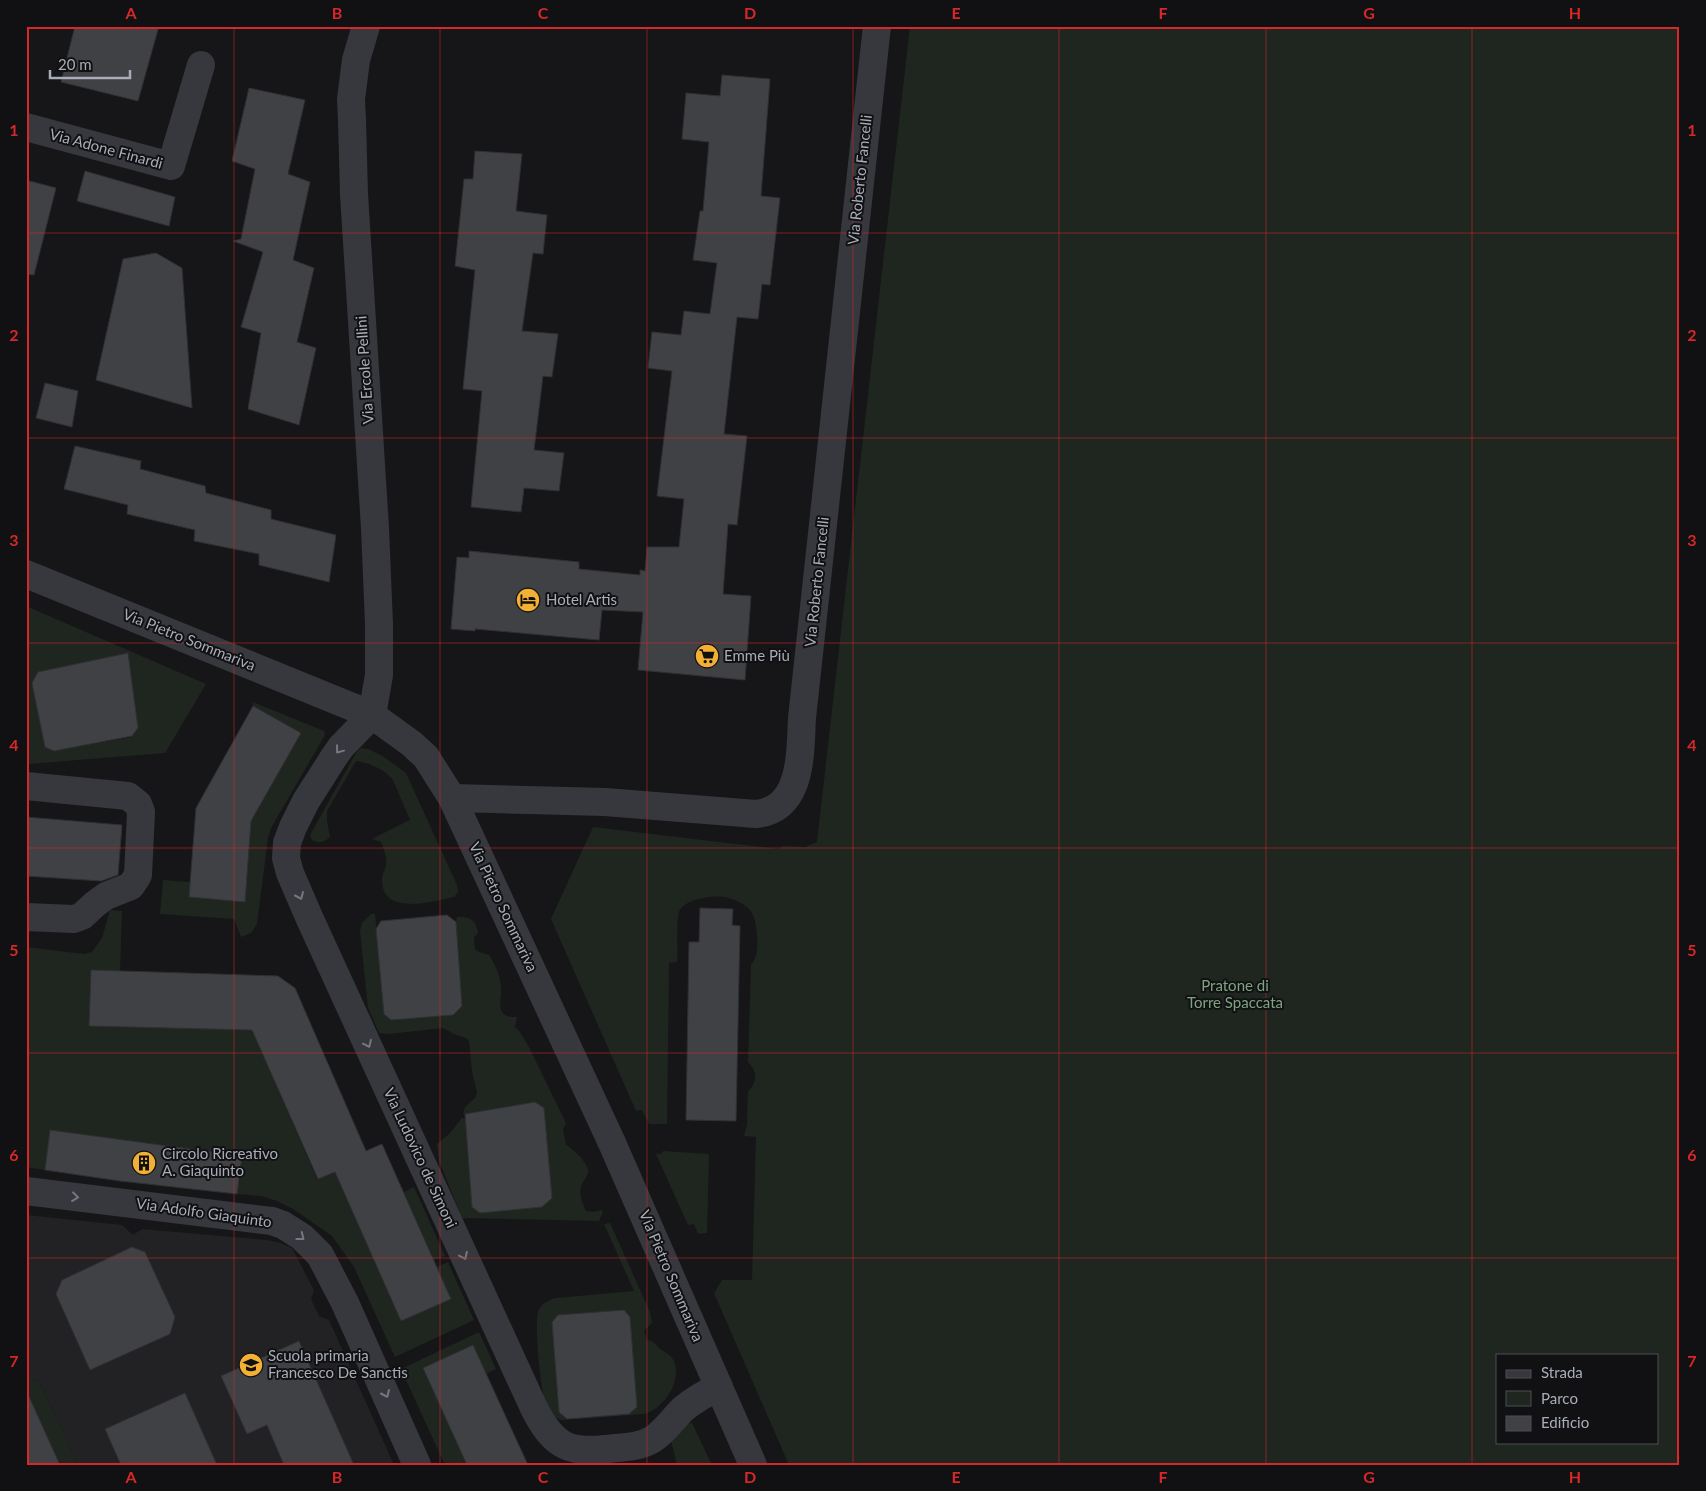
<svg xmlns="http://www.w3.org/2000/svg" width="1706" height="1491" font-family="Lato,sans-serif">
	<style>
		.built { fill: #222225 }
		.green { fill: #1e261f; fill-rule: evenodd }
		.building { fill: #404145; stroke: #303034 }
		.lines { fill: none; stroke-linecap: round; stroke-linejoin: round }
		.minor { stroke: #37383d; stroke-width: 28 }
		.oneway { stroke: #757881 }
		.grid { fill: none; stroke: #d62828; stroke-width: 1; stroke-opacity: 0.55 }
		.labels { text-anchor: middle; stroke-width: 4; stroke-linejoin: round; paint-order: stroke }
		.street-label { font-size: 15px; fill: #a8adb8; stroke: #111113 }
		.poi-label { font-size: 15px; fill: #a8adb8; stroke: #111113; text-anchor: start }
		.park-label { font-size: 15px; fill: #7fa381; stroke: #111113 }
		.neatline { fill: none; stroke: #d62828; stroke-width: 2 }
		.grid-label { font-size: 16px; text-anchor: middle; font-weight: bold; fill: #d62828 }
	</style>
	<rect width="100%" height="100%" fill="#161618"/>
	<path class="built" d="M 26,1215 L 122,1225 L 133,1235 L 142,1229 L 266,1240 L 278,1242 L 292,1248 L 314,1290 L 311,1299 L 319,1316 L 329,1320 L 394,1465 L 78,1465 L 39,1381 L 26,1378 Z"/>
	<g class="green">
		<path d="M 910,26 L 1680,26 L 1680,1465 L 789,1465 L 714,1293 L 722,1280 L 752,1280 L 756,1137 L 744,1136 L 747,1125 L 748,1092 C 757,1082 758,1072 748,1062 L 751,965 C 757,958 758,947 757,937 C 757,929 755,918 751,911 C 745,904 733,898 724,897 C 712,895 684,899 679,912 C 676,920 678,952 677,962 L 669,963 L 667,1124 L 649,1124 L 642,1110 L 636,1111 L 551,919 L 593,827 L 779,849 L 783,846 L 805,847 L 817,842 ZM 1497,1355 L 1657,1355 L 1657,1442 L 1497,1442 Z"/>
		<path d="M 26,606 L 206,684 L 165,753 L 28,764 L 26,739 ZM 121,655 L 138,728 L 132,737 L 54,751 L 45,747 L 32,683 L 38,672 Z"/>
		<path d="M 253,702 L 324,731 L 325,735 L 271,828 L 268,838 L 257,924 L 251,933 L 241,937 L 234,919 L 160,914 L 163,880 L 190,882 L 189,897 L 245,901 L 251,821 L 301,733 L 253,706 Z"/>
		<path d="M 361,748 L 368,749 L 384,757 L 406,773 L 457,885 L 458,892 L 454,897 C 432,902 382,916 382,880 C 382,874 385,871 386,865 C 387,857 384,849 381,842 L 372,839 L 410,820 L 393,780 C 386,770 368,762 356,761 L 327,811 L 327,821 L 330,837 C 324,842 320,844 312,840 L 310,835 L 356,753 Z"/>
		<path d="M 110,910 L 122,911 L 120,971 L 91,971 L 89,1026 L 252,1030 L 317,1179 L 335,1172 L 401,1321 L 451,1299 L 437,1267 L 448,1262 L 474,1320 L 395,1357 L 354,1267 L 332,1236 L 293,1209 L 277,1201 L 261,1196 L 237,1194 L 242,1156 L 50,1130 L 45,1170 L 26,1167 L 26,947 L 84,954 L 92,952 L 102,938 Z"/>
		<path d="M 371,914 L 375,914 L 384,1014 L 391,1020 L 453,1015 L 462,1006 L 456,922 L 457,917 C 470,917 476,919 478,933 L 474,937 L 475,949 L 479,952 L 489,955 C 496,966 500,975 501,988 C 502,996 498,1005 502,1012 C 505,1017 511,1017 517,1017 L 515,1027 L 520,1032 L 529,1047 L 564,1119 L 566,1124 L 563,1129 L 566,1145 C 573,1149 590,1164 588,1173 C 587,1177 584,1180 582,1184 C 578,1194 582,1202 586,1211 L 594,1212 L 601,1210 L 603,1212 L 599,1221 L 462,1218 L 439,1161 L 437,1144 L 450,1133 L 462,1118 L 465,1119 L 472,1206 L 470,1114 L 463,1114 L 465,1107 L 475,1098 L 477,1092 L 472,1072 L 469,1041 L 466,1038 L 454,1034 L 443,1028 L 389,1034 L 379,1033 L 368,1008 L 360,931 L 362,923 Z"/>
		<path d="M 663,1151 L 709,1154 L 707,1233 L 698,1234 L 694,1224 L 688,1225 L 656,1154 L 661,1154 Z"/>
		<path d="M 414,1187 L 445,1256 L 434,1260 L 404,1192 Z"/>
		<path d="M 610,1223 L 650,1312 L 652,1323 L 644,1331 L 647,1340 C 653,1340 655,1344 659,1348 C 665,1353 671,1354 674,1361 C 682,1382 664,1409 644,1414 L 561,1420 C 557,1418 551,1416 548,1412 C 541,1399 534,1326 538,1312 C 541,1304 548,1300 556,1298 L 634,1291 L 604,1224 ZM 623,1310 L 630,1317 L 637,1407 L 629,1414 L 567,1419 L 559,1412 L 558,1315 Z"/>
		<path d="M 479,1332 L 496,1369 L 486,1374 L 473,1345 L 423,1368 L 467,1465 L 445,1465 L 401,1369 Z"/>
		<path d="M 26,1378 L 39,1381 L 78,1465 L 60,1465 L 42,1425 L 26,1422 Z"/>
		<path d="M 691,1423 L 692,1423 L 712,1465 L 677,1465 L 671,1440 L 679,1427 Z"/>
	</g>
	<g class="building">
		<path d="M 75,26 L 159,26 L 138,101 L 61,82 Z"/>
		<path d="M 722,75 L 770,79 L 761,196 L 780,198 L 770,285 L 762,284 L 758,319 L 737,317 L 724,434 L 747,436 L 737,525 L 728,524 L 723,594 L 751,596 L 745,680 L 638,670 L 643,612 L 602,610 L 599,640 L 475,629 L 475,631 L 451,629 L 457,557 L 469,558 L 469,551 L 579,562 L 579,569 L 640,575 L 640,570 L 645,571 L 647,547 L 679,547 L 684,499 L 657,496 L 672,371 L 648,368 L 652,332 L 681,335 L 684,311 L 710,314 L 717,263 L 693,260 L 700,211 L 703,211 L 709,142 L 682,139 L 686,93 L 720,96 Z"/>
		<path d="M 249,88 L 305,100 L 288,174 L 310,182 L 293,260 L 314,268 L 297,342 L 316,348 L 299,425 L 248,409 L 261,333 L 241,327 L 263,252 L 233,241 L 241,239 L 255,169 L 232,161 Z"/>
		<path d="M 475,151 L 522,154 L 516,211 L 547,215 L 543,254 L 533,253 L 522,331 L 558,334 L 552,377 L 543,376 L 534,450 L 564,453 L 559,491 L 524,488 L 521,512 L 471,507 L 482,391 L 463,389 L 475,270 L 455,266 L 464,179 L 473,179 Z"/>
		<path d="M 85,171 L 175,197 L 169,226 L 77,201 Z"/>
		<path d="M 26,180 L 56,188 L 34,275 L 26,274 Z"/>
		<path d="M 156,253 L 182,268 L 192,408 L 96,380 L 123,259 Z"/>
		<path d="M 45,383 L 78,391 L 72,427 L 36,418 Z"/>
		<path d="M 75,446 L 141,461 L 140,469 L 205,486 L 206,493 L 271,510 L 271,519 L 336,535 L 329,582 L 259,565 L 259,554 L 194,541 L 195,530 L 127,514 L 128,505 L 64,489 Z"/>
		<path d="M 128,653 L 138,728 L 132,736 L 54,751 L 45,747 L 32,683 L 38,672 Z"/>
		<path d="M 253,706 L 301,733 L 251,821 L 245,902 L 189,897 L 196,808 Z"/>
		<path d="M 26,817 L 122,825 L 118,875 L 101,881 L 26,876 Z"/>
		<path d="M 700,908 L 733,909 L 732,925 L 740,926 L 736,1121 L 686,1120 L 689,942 L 699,942 Z"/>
		<path d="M 447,915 L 456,922 L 462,1006 L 453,1015 L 391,1020 L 384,1014 L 376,929 L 381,921 Z"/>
		<path d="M 91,970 L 278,976 L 295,988 L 366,1151 L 382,1144 L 451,1299 L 401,1321 L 335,1172 L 318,1179 L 252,1030 L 89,1026 Z"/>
		<path d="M 535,1102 L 544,1108 L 552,1198 L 542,1207 L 480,1213 L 472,1207 L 465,1114 Z"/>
		<path d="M 50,1130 L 242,1156 L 237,1194 L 120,1181 L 45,1170 Z"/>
		<path d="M 132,1247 L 145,1252 L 175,1317 L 170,1334 L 90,1370 L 56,1294 L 62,1280 Z"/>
		<path d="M 624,1310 L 630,1317 L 637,1407 L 629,1414 L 567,1419 L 559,1412 L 552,1322 L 558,1315 Z"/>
		<path d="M 299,1341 L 354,1465 L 284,1465 L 267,1425 L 247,1434 L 221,1376 Z"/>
		<path d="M 473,1345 L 505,1415 L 528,1465 L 467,1465 L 423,1368 Z"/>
		<path d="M 26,1390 L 60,1465 L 26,1465 Z"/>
		<path d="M 185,1393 L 217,1465 L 121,1465 L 105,1429 Z"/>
	</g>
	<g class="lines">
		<g class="minor">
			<path d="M 366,26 L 356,60 L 351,99 L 352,120 L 354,194 L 375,528 L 379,624 L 379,675 L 372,715 L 341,747 L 334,757 L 306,801 L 293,827 L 287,843 L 286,858 L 290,873 L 309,917 L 533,1406 C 554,1449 570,1454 616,1448 C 629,1447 642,1446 653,1439 C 665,1431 673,1419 683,1409 C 694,1400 706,1393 719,1387"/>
			<path d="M 26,127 L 171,166 L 201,65"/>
			<path d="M 26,574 L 372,715 L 412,744 L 426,757 L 452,798 L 612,1143 L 753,1465"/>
			<path d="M 26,786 L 128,796 L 138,804 L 141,812 L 138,875 L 131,886 L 106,896 L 95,904 L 82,916 L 74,919 L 26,917"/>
			<path d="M 452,798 L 605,802 L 756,814 C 803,809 800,753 802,718 L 877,26"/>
			<path d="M 26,1191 L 272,1221 L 283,1225 L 302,1237 L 320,1255 L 345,1303 L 417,1465"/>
		</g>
	</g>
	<defs><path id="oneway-chevron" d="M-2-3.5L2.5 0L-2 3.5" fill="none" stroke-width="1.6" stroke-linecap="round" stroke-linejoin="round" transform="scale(1.25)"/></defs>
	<g class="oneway">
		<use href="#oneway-chevron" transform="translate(339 750) rotate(127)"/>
		<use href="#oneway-chevron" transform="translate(300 896) rotate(66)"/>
		<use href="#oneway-chevron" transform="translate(368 1044) rotate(65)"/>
		<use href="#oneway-chevron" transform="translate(75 1197) rotate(7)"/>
		<use href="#oneway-chevron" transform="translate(301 1237) rotate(38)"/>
		<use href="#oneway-chevron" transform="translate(464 1256) rotate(65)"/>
		<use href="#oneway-chevron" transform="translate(386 1394) rotate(66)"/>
	</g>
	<path class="grid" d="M 234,26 L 234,1465M 440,26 L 440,1465M 647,26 L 647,1465M 853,26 L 853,1465M 1059,26 L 1059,1465M 1266,26 L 1266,1465M 1472,26 L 1472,1465M 26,233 L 1680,233M 26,438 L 1680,438M 26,643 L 1680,643M 26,848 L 1680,848M 26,1053 L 1680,1053M 26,1258 L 1680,1258"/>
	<defs>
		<g id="hotel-disc" transform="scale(1.25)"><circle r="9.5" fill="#f2b134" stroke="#111113"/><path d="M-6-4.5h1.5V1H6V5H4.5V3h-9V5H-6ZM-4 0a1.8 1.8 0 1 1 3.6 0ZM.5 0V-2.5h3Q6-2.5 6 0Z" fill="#111"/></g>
		<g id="supermarket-disc" transform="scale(1.25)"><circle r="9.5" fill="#f2b134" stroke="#111113"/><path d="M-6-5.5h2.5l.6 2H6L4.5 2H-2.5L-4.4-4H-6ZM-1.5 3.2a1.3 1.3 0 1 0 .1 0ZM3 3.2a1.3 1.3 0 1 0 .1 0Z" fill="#111"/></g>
		<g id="building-disc" transform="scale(1.25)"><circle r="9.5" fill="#f2b134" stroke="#111113"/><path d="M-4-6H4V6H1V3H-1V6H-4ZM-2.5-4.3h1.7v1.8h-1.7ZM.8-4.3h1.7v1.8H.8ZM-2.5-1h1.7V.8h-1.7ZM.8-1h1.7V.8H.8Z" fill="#111"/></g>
		<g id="school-disc" transform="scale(1.25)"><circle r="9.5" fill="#f2b134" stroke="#111113"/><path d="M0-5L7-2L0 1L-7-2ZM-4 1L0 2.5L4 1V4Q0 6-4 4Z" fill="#111"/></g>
	</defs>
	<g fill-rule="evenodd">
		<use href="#hotel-disc" x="528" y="600"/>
		<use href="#supermarket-disc" x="707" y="656"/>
		<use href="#building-disc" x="144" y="1163"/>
		<use href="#school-disc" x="251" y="1365"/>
	</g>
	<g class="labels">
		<g class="street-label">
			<text transform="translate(106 149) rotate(15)" y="5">Via Adone Finardi</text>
			<text transform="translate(860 180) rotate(-84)" y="5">Via Roberto Fancelli</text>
			<text transform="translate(365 370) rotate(-94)" y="5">Via Ercole Pellini</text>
			<text transform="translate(817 582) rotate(-84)" y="5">Via Roberto Fancelli</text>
			<text transform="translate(189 640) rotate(22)" y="5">Via Pietro Sommariva</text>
			<text transform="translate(503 907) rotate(65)" y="5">Via Pietro Sommariva</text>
			<text transform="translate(420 1158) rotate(65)" y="5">Via Ludovico de Simoni</text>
			<text transform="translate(204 1213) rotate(8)" y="5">Via Adolfo Giaquinto</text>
			<text transform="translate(671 1276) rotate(67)" y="5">Via Pietro Sommariva</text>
		</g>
		<g class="poi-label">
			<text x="546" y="605">Hotel Artis</text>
			<text x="724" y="661">Emme Più</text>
			<text x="162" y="1159">Circolo Ricreativo<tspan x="162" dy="17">A. Giaquinto</tspan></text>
			<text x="268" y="1361">Scuola primaria<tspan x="268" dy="17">Francesco De Sanctis</tspan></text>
		</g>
		<g class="park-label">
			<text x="1235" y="991">Pratone di<tspan x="1235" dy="17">Torre Spaccata</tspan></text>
		</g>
	</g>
	<rect width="1706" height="1491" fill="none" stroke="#111113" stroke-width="55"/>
	<rect x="1496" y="1354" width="162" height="90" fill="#111113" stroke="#4d4f55"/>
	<rect x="1506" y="1370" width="25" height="8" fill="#37383d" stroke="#4d4f55"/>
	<text x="1541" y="1378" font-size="15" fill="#a8adb8">Strada</text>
	<rect x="1506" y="1391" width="25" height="15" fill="#1e261f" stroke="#4d4f55"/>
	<text x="1541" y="1404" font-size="15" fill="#a8adb8">Parco</text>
	<rect x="1506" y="1416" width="25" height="15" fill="#404145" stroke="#4d4f55"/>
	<text x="1541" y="1428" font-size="15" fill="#a8adb8">Edificio</text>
	<path d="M50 70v8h80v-8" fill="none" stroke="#a8adb8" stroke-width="2.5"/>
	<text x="58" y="70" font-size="15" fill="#a8adb8" stroke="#111113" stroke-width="4" paint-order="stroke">20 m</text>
	<rect x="28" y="28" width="1650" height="1436" class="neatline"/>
	<g class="grid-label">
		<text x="131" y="19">A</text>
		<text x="337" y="19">B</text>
		<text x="543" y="19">C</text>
		<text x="750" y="19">D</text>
		<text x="956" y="19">E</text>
		<text x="1163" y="19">F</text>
		<text x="1369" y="19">G</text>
		<text x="1575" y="19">H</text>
		<text x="14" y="136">1</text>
		<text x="1692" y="136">1</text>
		<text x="14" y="341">2</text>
		<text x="1692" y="341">2</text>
		<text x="14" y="546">3</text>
		<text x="1692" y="546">3</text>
		<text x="14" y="751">4</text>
		<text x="1692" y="751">4</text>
		<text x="14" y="956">5</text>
		<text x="1692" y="956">5</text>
		<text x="14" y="1161">6</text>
		<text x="1692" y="1161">6</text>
		<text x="14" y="1367">7</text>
		<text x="1692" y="1367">7</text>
		<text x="131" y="1483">A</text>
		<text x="337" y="1483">B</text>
		<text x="543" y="1483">C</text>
		<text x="750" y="1483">D</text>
		<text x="956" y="1483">E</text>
		<text x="1163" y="1483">F</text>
		<text x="1369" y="1483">G</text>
		<text x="1575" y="1483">H</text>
	</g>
</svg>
